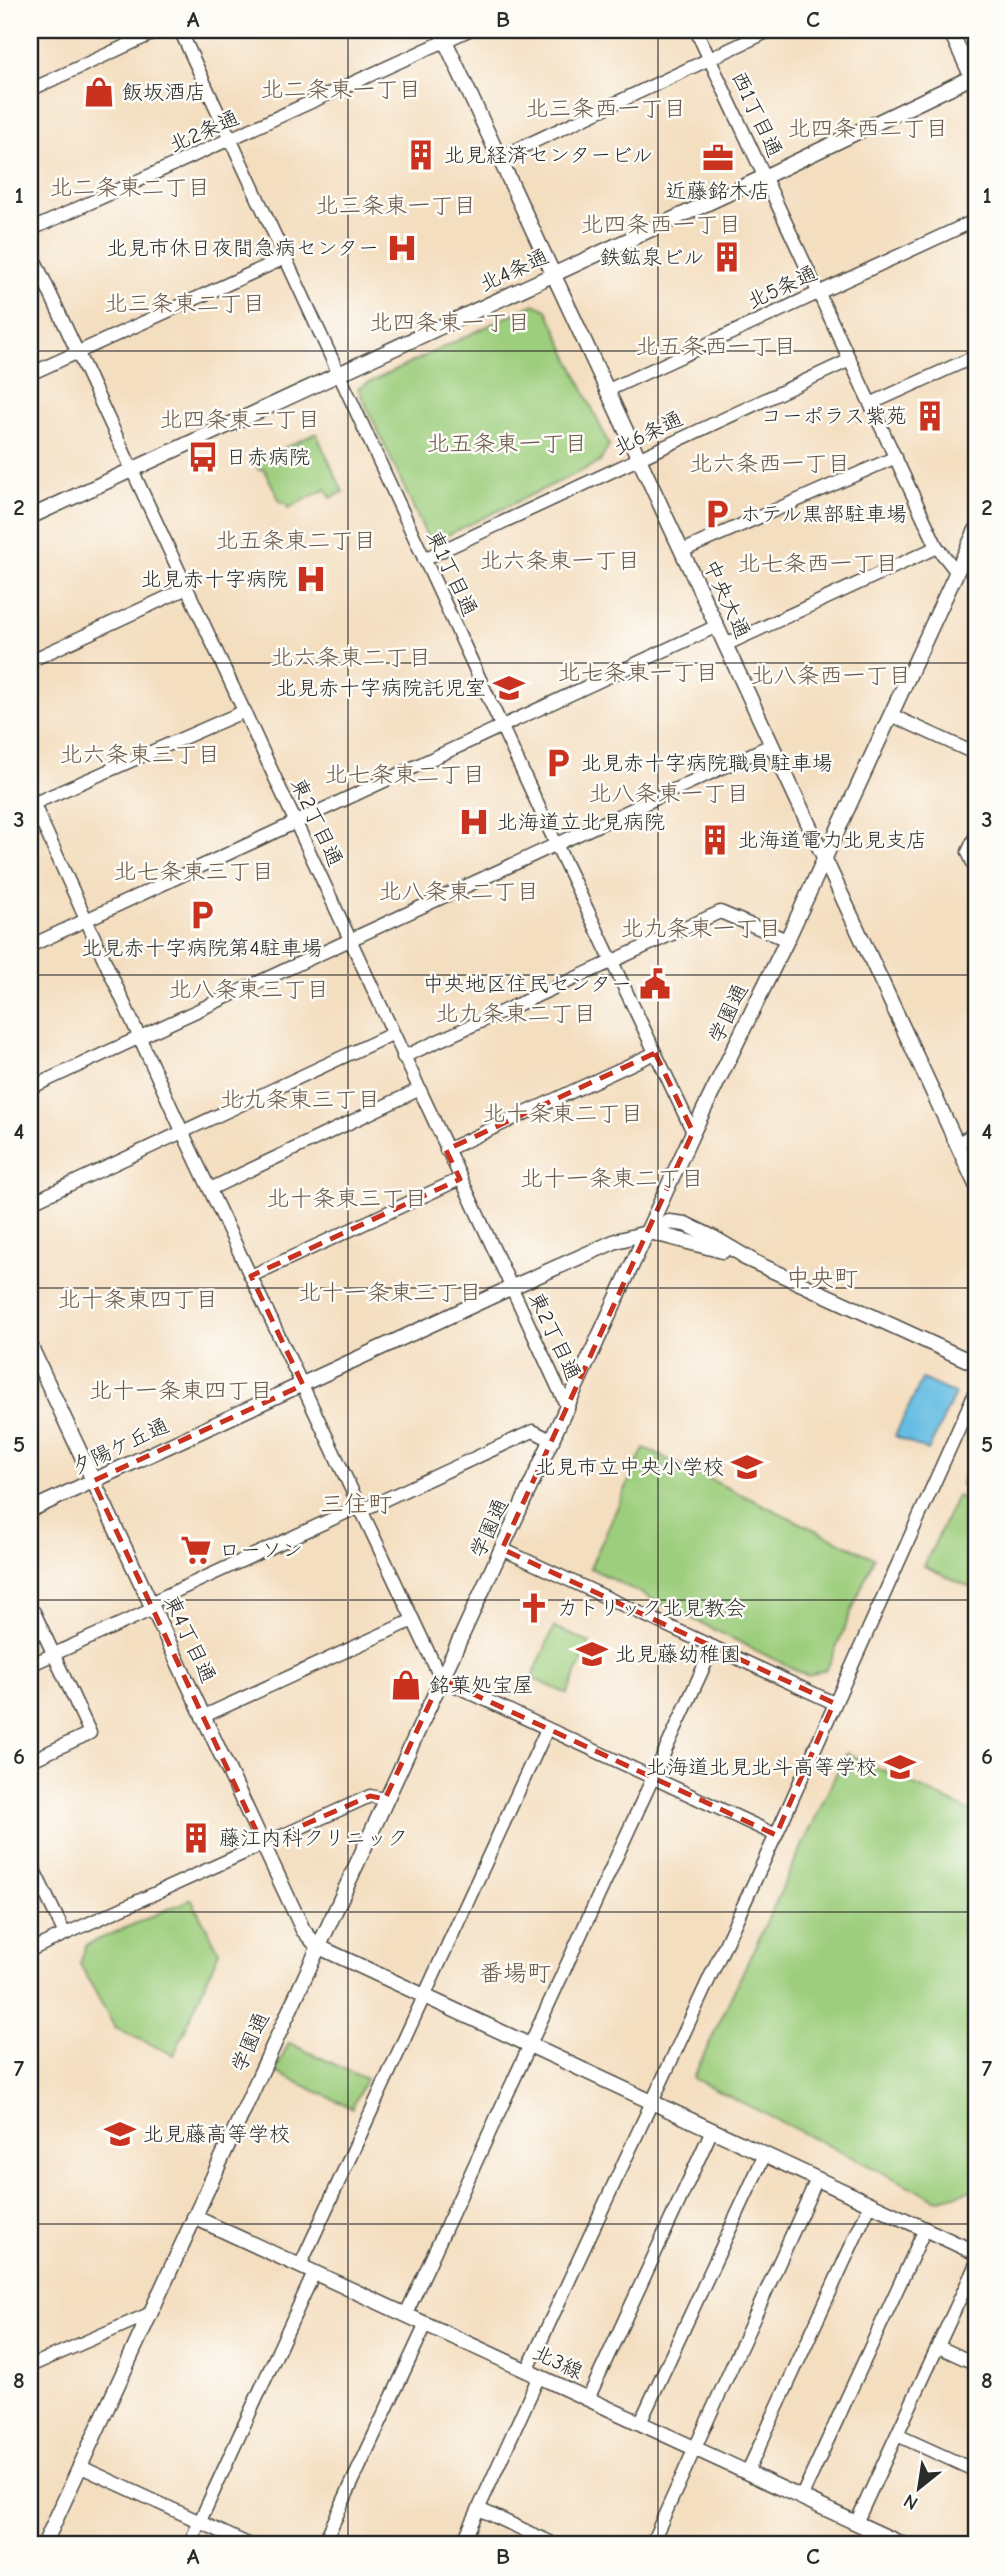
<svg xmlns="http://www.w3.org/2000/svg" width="1006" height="2575" font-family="'Comic Neue','Klee One',sans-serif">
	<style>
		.green { fill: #9dce7d; stroke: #647c54; stroke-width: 2 }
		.water { fill: #66bde3; stroke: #487487; stroke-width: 2 }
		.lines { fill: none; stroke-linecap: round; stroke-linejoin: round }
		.minor-casing { stroke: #494641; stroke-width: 15 }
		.tertiary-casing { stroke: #494641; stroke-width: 17 }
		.minor { stroke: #fff; stroke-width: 12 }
		.tertiary { stroke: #fff; stroke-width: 14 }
		.marked { fill: none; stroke: #c8321e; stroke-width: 5; stroke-dasharray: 14 9; stroke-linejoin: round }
		.grid { fill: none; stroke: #2b2b2b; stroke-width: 2; stroke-opacity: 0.55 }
		.labels { text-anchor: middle; stroke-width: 5; stroke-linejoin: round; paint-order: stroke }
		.poi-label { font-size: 21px; fill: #2b2b2b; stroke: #fdfcf7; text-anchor: start }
		.street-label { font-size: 21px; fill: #2b2b2b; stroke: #fdfcf7 }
		.neighbourhood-label { font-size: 23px; fill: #6b5949; stroke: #fdfcf7 }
		.quarter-label { font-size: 24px; fill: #6b5949; stroke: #fdfcf7 }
		.neatline { fill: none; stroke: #2b2b2b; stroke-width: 2.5 }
		.grid-label { font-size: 23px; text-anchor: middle; font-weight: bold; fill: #2b2b2b }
	</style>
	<rect width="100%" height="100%" fill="#fdfcf7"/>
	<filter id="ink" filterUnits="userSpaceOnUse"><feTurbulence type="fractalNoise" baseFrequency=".0143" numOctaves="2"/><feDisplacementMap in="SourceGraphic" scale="14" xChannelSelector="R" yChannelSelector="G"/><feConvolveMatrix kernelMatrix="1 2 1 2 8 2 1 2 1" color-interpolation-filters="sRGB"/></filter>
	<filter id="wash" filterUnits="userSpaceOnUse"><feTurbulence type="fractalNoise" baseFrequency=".00686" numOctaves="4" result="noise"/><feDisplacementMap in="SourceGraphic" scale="28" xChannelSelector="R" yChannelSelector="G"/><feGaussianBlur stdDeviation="1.57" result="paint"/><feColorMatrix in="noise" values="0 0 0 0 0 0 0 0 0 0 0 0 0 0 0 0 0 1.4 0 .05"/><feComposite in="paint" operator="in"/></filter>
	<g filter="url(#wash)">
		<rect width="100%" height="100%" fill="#f4dec0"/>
		<g class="green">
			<path d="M 534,304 L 547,310 L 609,445 L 600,462 L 433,542 L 429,541 L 358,388 Z"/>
			<path d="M 316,433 L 343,492 L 331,498 L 326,489 L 288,508 L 285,502 L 281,503 L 264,469 L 259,470 L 255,462 Z"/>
			<path d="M 644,1448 L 874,1558 L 827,1669 L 808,1676 L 590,1568 Z"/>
			<path d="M 976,1453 L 976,1492 L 961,1484 Z"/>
			<path d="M 957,1496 L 976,1505 L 976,1590 L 924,1566 Z"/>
			<path d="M 554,1627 L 590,1643 L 567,1694 L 532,1678 Z"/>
			<path d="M 846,1753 L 976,1814 L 976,2189 L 937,2200 L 693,2078 Z"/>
			<path d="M 191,1899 L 219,1951 L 174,2055 L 115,2028 L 80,1964 L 86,1945 Z"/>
			<path d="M 289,2043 L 366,2079 L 352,2108 L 275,2072 Z"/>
		</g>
		<path class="water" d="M 922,1379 L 955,1394 L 928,1451 L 895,1436 Z"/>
	</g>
	<g filter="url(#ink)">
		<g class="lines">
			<g class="minor-casing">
				<g id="minor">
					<path d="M 180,30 L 556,844 L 693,1132"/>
					<path d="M 696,30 L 937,547 L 956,571"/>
					<path d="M 30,90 L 160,30"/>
					<path d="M 499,158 L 771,30"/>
					<path d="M 30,230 L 469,30"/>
					<path d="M 30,250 L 568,1409"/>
					<path d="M 30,374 L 287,257"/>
					<path d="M 606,391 L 976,220"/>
					<path d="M 870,404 L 976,356"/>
					<path d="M 682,551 L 896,457"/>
					<path d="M 424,559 L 850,360"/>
					<path d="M 725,645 L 937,547"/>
					<path d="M 30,661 L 187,588"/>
					<path d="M 891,715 L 976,754"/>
					<path d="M 30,796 L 182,1131 L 441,1679 L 776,1835"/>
					<path d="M 30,805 L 245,711"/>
					<path d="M 976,835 L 968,852 L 976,870"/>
					<path d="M 30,946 L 717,626"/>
					<path d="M 403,1057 L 720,912 L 787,940"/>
					<path d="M 30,1088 L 771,745"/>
					<path d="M 958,1143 L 976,1133"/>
					<path d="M 446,1150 L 655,1053"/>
					<path d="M 210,1189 L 418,1090"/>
					<path d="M 30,1203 L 392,1034"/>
					<path d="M 251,1276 L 460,1179"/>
					<path d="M 360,1511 L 533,1431 L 553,1441"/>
					<path d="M 502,1549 L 834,1703"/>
					<path d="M 150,1603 L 358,1507"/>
					<path d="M 30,1665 L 153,1609"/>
					<path d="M 202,1717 L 413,1620"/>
					<path d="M 30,1761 L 90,1733 L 34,1612"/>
					<path d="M 30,1862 L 65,1934"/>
					<path d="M 30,1950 L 370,1796 L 385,1799"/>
					<path d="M 300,2266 L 547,1729"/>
					<path d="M 406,2314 L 713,1647"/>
					<path d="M 939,2347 L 976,2364"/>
					<path d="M 30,2366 L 149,2314"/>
					<path d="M 527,2371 L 776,1835 L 976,1390"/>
					<path d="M 588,2399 L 712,2130"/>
					<path d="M 640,2423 L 765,2154"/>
					<path d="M 897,2435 L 976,2471"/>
					<path d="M 79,2466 L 250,2545"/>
					<path d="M 747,2473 L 870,2205"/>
					<path d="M 801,2498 L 925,2229"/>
					<path d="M 479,2509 L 550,2542 L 550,2545"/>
					<path d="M 856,2523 L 976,2264"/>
					<path d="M 189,2545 L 314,2273"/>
					<path d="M 323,2545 L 426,2324"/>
					<path d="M 462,2545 L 539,2376"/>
					<path d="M 651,2545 L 817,2179"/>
					<path d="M 865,2545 L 872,2531"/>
				</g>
			</g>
			<g class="tertiary-casing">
				<g id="tertiary">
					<path d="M 440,30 L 976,1185"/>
					<path d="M 950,30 L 976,86"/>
					<path d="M 30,517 L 764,177 L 976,75"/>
					<path d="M 650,1232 L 723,1251"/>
					<path d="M 745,1258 L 976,1364"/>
					<path d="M 30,1345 L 303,1930 L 317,1946 L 976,2253"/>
					<path d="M 30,1510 L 510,1288 L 616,1241 L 650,1232 L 669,1222 L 685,1224 L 714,1238 L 753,1261"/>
					<path d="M 194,2217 L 904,2545"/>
					<path d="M 44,2545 L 693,1132 L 787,940 L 976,530"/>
				</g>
			</g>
			<use href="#minor" class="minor"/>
			<use href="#tertiary" class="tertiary"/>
		</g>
	</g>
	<path class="marked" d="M 655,1053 L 693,1132 L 502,1549 L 834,1703 L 776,1835 L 441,1679 L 385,1799 L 370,1796 L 262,1843 L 93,1481 L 303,1385 L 251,1276 L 460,1179 L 446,1150 Z"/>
	<path class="grid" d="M 348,30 L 348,2545M 658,30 L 658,2545M 30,351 L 976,351M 30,663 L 976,663M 30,975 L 976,975M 30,1288 L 976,1288M 30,1600 L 976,1600M 30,1912 L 976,1912M 30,2224 L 976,2224"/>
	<defs>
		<g id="shop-bare" transform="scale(2.415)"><path d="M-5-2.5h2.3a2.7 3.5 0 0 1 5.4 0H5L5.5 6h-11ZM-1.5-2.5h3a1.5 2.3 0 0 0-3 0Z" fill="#c8321e" stroke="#fdfcf7" stroke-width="2.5" paint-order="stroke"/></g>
		<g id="building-bare" transform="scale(2.415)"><path d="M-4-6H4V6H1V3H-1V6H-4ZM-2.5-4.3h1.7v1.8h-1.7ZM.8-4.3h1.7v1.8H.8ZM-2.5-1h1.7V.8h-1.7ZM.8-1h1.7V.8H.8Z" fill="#c8321e" stroke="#fdfcf7" stroke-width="2.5" paint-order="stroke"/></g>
		<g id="office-bare" transform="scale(2.415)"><path d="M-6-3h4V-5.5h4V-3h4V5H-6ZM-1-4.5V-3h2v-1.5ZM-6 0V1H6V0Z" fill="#c8321e" stroke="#fdfcf7" stroke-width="2.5" paint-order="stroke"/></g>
		<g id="hospital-bare" transform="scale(2.415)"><path d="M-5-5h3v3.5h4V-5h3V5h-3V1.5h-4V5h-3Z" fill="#c8321e" stroke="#fdfcf7" stroke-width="2.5" paint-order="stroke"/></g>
		<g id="bus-bare" transform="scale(2.415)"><path d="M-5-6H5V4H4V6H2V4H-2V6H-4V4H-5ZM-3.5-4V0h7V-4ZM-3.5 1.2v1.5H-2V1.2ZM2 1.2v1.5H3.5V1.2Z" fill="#c8321e" stroke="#fdfcf7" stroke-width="2.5" paint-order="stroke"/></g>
		<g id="parking-bare" transform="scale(2.415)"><path d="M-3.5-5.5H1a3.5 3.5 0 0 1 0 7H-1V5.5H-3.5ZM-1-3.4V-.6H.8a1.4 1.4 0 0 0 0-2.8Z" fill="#c8321e" stroke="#fdfcf7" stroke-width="2.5" paint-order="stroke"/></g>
		<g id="school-bare" transform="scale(2.415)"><path d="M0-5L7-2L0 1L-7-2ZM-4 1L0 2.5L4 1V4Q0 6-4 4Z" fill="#c8321e" stroke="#fdfcf7" stroke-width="2.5" paint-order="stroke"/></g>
		<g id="civic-bare" transform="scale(2.415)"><path d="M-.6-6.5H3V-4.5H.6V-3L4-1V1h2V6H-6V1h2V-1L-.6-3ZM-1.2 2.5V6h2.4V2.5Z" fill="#c8321e" stroke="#fdfcf7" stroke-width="2.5" paint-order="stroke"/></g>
		<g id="supermarket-bare" transform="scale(2.415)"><path d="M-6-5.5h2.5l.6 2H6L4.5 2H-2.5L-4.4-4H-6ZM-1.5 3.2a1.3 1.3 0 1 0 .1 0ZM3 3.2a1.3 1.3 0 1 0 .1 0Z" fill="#c8321e" stroke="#fdfcf7" stroke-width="2.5" paint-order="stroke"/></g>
		<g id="church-bare" transform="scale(2.415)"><path d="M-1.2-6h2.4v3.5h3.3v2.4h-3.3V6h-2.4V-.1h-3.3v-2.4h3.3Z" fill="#c8321e" stroke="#fdfcf7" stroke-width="2.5" paint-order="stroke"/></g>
	</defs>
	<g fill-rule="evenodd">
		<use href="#shop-bare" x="99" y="92"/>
		<use href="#building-bare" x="421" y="155"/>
		<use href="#office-bare" x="718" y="158"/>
		<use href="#hospital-bare" x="402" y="248"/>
		<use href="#building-bare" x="727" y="257"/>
		<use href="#building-bare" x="930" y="416"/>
		<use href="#bus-bare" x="203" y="457"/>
		<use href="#parking-bare" x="717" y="514"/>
		<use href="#hospital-bare" x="311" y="579"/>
		<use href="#school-bare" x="509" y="688"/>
		<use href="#parking-bare" x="558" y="763"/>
		<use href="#hospital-bare" x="474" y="822"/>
		<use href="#building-bare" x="715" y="840"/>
		<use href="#parking-bare" x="202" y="915"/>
		<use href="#civic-bare" x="655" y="984"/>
		<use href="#school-bare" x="747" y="1467"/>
		<use href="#supermarket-bare" x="196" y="1550"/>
		<use href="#church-bare" x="534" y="1608"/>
		<use href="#school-bare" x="592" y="1654"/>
		<use href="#shop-bare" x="406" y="1685"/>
		<use href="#school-bare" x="900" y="1767"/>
		<use href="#building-bare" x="196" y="1838"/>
		<use href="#school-bare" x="120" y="2134"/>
	</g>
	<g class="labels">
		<g class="poi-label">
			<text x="122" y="99">飯坂酒店</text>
			<text x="444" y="162">北見経済センタービル</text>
			<text x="718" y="198" text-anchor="middle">近藤銘木店</text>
			<text x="379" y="255" text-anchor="end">北見市休日夜間急病センター</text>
			<text x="704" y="264" text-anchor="end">鉄鉱泉ビル</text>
			<text x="907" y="423" text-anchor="end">コーポラス紫苑</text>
			<text x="226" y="464">日赤病院</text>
			<text x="740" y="521">ホテル黒部駐車場</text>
			<text x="288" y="586" text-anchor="end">北見赤十字病院</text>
			<text x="486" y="695" text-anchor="end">北見赤十字病院託児室</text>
			<text x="581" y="770">北見赤十字病院職員駐車場</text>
			<text x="497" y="829">北海道立北見病院</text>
			<text x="738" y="847">北海道電力北見支店</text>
			<text x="202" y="955" text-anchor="middle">北見赤十字病院第4駐車場</text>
			<text x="632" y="991" text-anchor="end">中央地区住民センター</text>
			<text x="724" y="1474" text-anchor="end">北見市立中央小学校</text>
			<text x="219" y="1557">ローソン</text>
			<text x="557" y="1615">カトリック北見教会</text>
			<text x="615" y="1661">北見藤幼稚園</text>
			<text x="429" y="1692">銘菓処宝屋</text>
			<text x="877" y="1774" text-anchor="end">北海道北見北斗高等学校</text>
			<text x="219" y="1845">藤江内科クリニック</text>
			<text x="143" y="2141">北見藤高等学校</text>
		</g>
		<g class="street-label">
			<text transform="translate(757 114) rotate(65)" y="7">西1丁目通</text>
			<text transform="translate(204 131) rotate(-24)" y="7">北2条通</text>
			<text transform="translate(514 270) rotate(-25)" y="7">北4条通</text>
			<text transform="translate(782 287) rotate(-25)" y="7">北5条通</text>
			<text transform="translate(648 433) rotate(-26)" y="7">北6条通</text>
			<text transform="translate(452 573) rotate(65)" y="7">東1丁目通</text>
			<text transform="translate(727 599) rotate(66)" y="7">中央大通</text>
			<text transform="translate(317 822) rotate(65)" y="7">東2丁目通</text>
			<text transform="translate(728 1013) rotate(-64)" y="7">学園通</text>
			<text transform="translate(555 1336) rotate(65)" y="7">東2丁目通</text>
			<text transform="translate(120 1446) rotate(-25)" y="7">夕陽ケ丘通</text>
			<text transform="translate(489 1528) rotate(-65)" y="7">学園通</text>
			<text transform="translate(190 1639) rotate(65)" y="7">東4丁目通</text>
			<text transform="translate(250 2042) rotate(-66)" y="7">学園通</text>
			<text transform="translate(558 2362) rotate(25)" y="7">北3線</text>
		</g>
		<g class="neighbourhood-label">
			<text x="341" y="97">北二条東一丁目</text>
			<text x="606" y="116">北三条西一丁目</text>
			<text x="868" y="136">北四条西二丁目</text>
			<text x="130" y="195">北二条東二丁目</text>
			<text x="396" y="213">北三条東一丁目</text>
			<text x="661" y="232">北四条西一丁目</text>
			<text x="185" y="311">北三条東二丁目</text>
			<text x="450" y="330">北四条東一丁目</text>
			<text x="716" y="354">北五条西一丁目</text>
			<text x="240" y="427">北四条東二丁目</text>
			<text x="507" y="451">北五条東一丁目</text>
			<text x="770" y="471">北六条西一丁目</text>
			<text x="296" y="548">北五条東二丁目</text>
			<text x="560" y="568">北六条東一丁目</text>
			<text x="818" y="571">北七条西一丁目</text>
			<text x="351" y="665">北六条東二丁目</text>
			<text x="638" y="680">北七条東一丁目</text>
			<text x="831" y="683">北八条西一丁目</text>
			<text x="140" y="762">北六条東三丁目</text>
			<text x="405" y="782">北七条東二丁目</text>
			<text x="669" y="801">北八条東一丁目</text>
			<text x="194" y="879">北七条東三丁目</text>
			<text x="459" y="899">北八条東二丁目</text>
			<text x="701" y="936">北九条東一丁目</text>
			<text x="249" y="997">北八条東三丁目</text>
			<text x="516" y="1021">北九条東二丁目</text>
			<text x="300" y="1107">北九条東三丁目</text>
			<text x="563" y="1121">北十条東二丁目</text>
			<text x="612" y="1186">北十一条東二丁目</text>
			<text x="347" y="1206">北十条東三丁目</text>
			<text x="390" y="1300">北十一条東三丁目</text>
			<text x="138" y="1307">北十条東四丁目</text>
			<text x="181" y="1398">北十一条東四丁目</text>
		</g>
		<g class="quarter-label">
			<text x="822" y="1286">中央町</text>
			<text x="356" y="1512">三住町</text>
			<text x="515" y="1981">番場町</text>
		</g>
	</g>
	<rect width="1006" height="2575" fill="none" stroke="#fdfcf7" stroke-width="77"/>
	<g transform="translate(919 2488) rotate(210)" stroke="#fdfcf7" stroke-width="5" paint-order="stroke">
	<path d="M0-5L12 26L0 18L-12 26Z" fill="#2b2b2b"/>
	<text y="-10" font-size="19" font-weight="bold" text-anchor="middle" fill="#2b2b2b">N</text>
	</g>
	<rect x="38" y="38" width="930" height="2498" class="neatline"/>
	<g class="grid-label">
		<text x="193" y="27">A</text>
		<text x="503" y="27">B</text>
		<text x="813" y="27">C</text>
		<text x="19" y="203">1</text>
		<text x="987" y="203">1</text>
		<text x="19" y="515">2</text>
		<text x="987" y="515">2</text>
		<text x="19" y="827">3</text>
		<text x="987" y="827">3</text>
		<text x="19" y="1139">4</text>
		<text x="987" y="1139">4</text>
		<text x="19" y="1452">5</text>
		<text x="987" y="1452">5</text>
		<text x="19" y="1764">6</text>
		<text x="987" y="1764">6</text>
		<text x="19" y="2076">7</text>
		<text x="987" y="2076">7</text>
		<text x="19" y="2388">8</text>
		<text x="987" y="2388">8</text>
		<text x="193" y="2564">A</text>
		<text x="503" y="2564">B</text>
		<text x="813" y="2564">C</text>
	</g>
</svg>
